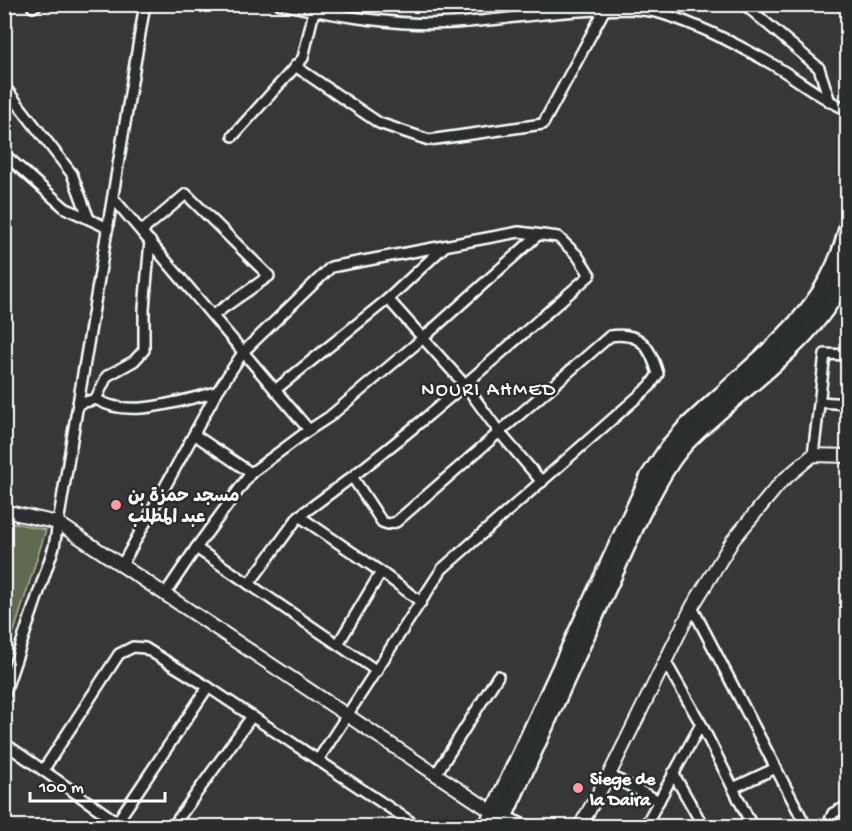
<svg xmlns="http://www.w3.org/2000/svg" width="852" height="831" font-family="'Gochi Hand','Playpen Sans Arabic',sans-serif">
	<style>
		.green { fill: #616a50; stroke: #b0b4a8; stroke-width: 1.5 }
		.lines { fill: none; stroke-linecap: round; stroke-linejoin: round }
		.minor-casing { stroke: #fff; stroke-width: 14 }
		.tertiary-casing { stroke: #fff; stroke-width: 16 }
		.primary-casing { stroke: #fff; stroke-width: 20 }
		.minor { stroke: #2a2d2e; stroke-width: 9 }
		.tertiary { stroke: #2a2d2e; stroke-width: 12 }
		.primary { stroke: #2a2d2e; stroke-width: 15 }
		.poi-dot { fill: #ff9aa2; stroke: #2a2d2e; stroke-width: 2 }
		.labels { text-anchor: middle; stroke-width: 5; stroke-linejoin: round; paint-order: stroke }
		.poi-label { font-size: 18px; font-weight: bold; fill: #fff; stroke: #2a2d2e; text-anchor: start }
		.neighbourhood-label { font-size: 20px; letter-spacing: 1.5px; fill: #fff; stroke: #2a2d2e }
	</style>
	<rect width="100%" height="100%" fill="#383738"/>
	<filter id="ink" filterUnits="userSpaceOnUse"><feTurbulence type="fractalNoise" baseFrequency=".0167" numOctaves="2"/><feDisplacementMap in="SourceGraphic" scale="12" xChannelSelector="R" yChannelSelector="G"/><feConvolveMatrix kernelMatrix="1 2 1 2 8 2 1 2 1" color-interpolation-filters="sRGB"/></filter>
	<g filter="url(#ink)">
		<path class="green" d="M 5,521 L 46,530 L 5,660 L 4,521 Z"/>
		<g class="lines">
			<g class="minor-casing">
				<g id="minor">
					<path d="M 31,4 L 33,7 L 38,4"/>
					<path d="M 280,4 C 337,15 396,27 455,23 C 504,20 551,11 600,10 C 620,9 643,8 663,14 C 696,24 740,46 770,63 C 797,78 819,98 848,110"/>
					<path d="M 744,4 L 819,68 L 830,102"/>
					<path d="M 295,66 L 379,123 L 429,140 L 543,124 L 605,9"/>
					<path d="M 4,86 L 72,174 L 89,219"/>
					<path d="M 233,136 L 303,58 L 314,11"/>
					<path d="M 4,154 L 65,208 L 108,228"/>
					<path d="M 113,198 L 309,430"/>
					<path d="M 142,231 L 186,194 L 269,276 L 213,315"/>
					<path d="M 388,299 L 465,385 L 500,433 L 542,482"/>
					<path d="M 275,390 L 388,299 L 445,246"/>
					<path d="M 96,399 C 128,420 182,400 217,392"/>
					<path d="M 820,402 L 848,404"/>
					<path d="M 78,404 L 96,399 L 107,376 L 134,361 L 144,350 L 144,309 L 150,241"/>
					<path d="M 195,435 L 251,473 L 309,430 L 329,417 L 422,339 L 538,235"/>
					<path d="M 813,455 L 825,354 L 848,355"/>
					<path d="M 196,548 L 377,671"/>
					<path d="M 122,565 L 217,392 L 244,351 L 331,267 L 519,232 L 558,237 L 577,255 L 590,275 C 495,358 402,443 299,516 L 381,572 L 421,602"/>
					<path d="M 249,584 L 299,516"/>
					<path d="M 165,594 L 196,548 L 251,473"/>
					<path d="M 692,607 L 806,826"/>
					<path d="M 338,644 L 381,572"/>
					<path d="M 665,661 L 701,724 L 752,826"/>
					<path d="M 4,695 L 54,547 L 145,4"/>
					<path d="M 4,743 L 117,822 L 208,687"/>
					<path d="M 318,760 L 442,569 L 650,386 L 658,374 C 650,346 641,332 610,336 L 396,522 L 388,524 L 382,522 L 353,478"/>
					<path d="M 44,769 L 119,654 L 133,647 L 145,648 L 208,687 L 417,826"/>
					<path d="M 673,773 L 703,826"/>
					<path d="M 436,774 L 498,676"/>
					<path d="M 609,775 L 659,801"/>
					<path d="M 733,788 L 776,768"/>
					<path d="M 504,816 L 527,826"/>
					<path d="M 173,826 L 252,716"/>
					<path d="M 645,826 L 701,724"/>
					<path d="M 834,826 L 830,820 L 833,813 L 848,806"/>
				</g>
			</g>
			<g class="tertiary-casing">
				<g id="tertiary">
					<path d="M 4,511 L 58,523 L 494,813 L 502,815"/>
					<path d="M 580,826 L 609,775 L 692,607 L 733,540 L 781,482 L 813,455 L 848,456"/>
				</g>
			</g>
			<g class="primary-casing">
				<g id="primary">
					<path d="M 487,826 L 649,476 L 669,446 L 685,428 C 706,408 728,389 749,369 C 797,326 834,290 848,224"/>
					<path d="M 500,826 L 641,515 C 656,487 670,457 694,435 C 744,385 824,337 848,267"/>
				</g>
			</g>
			<use href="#minor" class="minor"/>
			<use href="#tertiary" class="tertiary"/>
			<use href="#primary" class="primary"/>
		</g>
	</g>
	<g class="poi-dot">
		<circle cx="116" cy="505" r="6"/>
		<circle cx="578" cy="788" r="6"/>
	</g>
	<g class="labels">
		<g class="poi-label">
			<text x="128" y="501">مسجد حمزة بن<tspan x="128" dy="21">عبد المطلب</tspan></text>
			<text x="590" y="784">Siege de<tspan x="590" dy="21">la Daira</tspan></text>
		</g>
		<g class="neighbourhood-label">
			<text x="489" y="395">NOURI AHMED</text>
		</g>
	</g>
	<rect width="852" height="831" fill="none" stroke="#2a2d2e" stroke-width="24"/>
	<rect x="12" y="12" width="828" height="807" fill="none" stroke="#fff" stroke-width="2" filter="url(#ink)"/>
	<path d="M30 792v9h135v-9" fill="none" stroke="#ffffff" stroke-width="3"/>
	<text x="39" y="792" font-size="18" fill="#ffffff" stroke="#2a2d2e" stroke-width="4.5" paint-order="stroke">100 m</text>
</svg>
